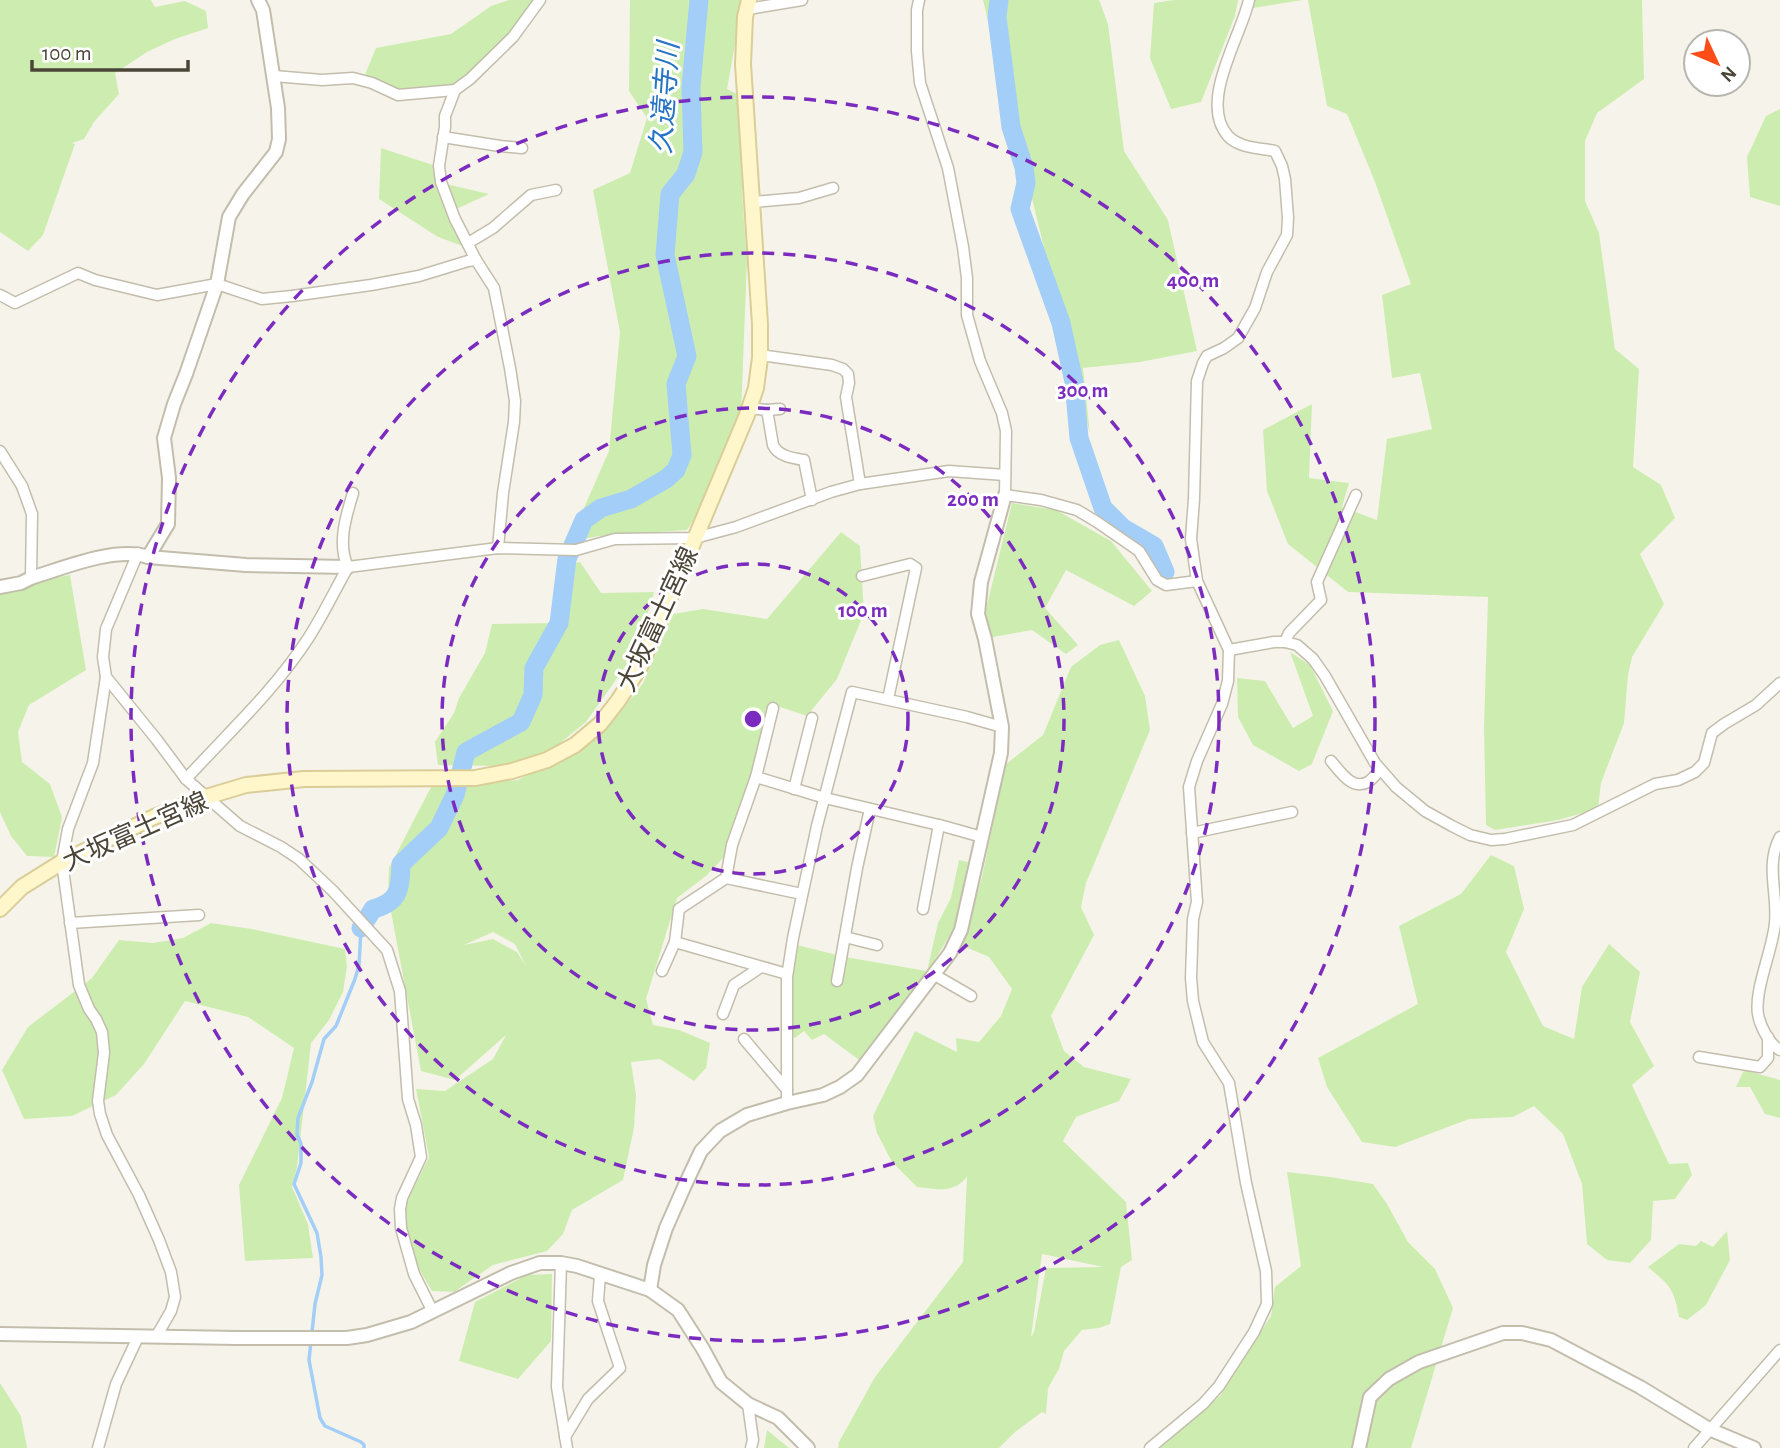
<svg xmlns="http://www.w3.org/2000/svg" width="1780" height="1448" font-family="'Alegreya Sans','Noto Sans JP',sans-serif">
	<style>
		.green { fill: #cdedb0; fill-rule: evenodd }
		.lines { fill: none; stroke-linecap: round; stroke-linejoin: round }
		.stream { stroke: #a3cef7; stroke-width: 3.5 }
		.river { stroke: #a3cef7; stroke-width: 19 }
		.minor-casing { stroke: #c3bdac; stroke-width: 13 }
		.tertiary-casing { stroke: #c3bdac; stroke-width: 16 }
		.secondary-casing { stroke: #dacd97; stroke-width: 18 }
		.minor { stroke: #fff; stroke-width: 10 }
		.tertiary { stroke: #fff; stroke-width: 12 }
		.secondary { stroke: #fff7cb; stroke-width: 14 }
		.ring { fill: none; stroke: #7b2cbf; stroke-width: 3.5; stroke-dasharray: 12 9 }
		.labels { text-anchor: middle; stroke-width: 6; stroke-linejoin: round; paint-order: stroke }
		.street-label { font-size: 26px; fill: #4b4537; stroke: #fff }
		.water-label { font-size: 28px; font-style: italic; fill: #2674c2; stroke: #fff }
		.centre { fill: #7b2cbf; stroke: #fff; stroke-width: 3.5 }
		.ring-label { font-size: 21px; text-anchor: middle; font-weight: bold; fill: #7b2cbf; stroke: #fff; stroke-width: 6; stroke-linejoin: round; paint-order: stroke }
	</style>
	<rect width="100%" height="100%" fill="#f6f4ea"/>
	<g class="green">
		<path d="M 0,0 L 151,0 L 155,7 L 185,1 L 206,11 L 208,28 L 175,39 L 147,52 L 115,73 L 119,94 L 94,122 L 84,139 L 72,143 L 75,144 L 43,235 L 28,251 L 0,232 Z"/>
		<path d="M 509,0 L 535,0 L 513,37 L 457,89 L 398,95 L 364,77 L 376,48 L 451,34 L 491,6 Z"/>
		<path d="M 630,0 L 743,0 L 727,89 L 741,96 L 742,194 L 747,260 L 741,415 L 700,510 L 687,530 L 599,536 L 569,542 L 609,451 L 620,332 L 593,190 L 630,173 L 647,118 L 629,91 Z"/>
		<path d="M 983,0 L 1099,0 L 1108,24 L 1124,151 L 1168,220 L 1197,351 L 1140,362 L 1083,368 L 1090,434 Z"/>
		<path d="M 1174,0 L 1238,0 L 1235,16 L 1201,102 L 1171,109 L 1150,58 L 1154,3 Z"/>
		<path d="M 1255,0 L 1303,0 L 1253,8 Z"/>
		<path d="M 1308,0 L 1642,0 L 1644,79 L 1597,113 L 1585,141 L 1585,201 L 1599,233 L 1615,349 L 1639,369 L 1633,467 L 1661,485 L 1675,518 L 1640,554 L 1664,604 L 1632,657 L 1628,675 L 1624,723 L 1601,783 L 1598,809 L 1558,820 L 1495,830 L 1486,825 L 1484,727 L 1488,597 L 1348,592 L 1288,544 L 1267,491 L 1263,430 L 1312,404 L 1309,478 L 1349,483 L 1342,507 L 1377,520 L 1387,439 L 1432,429 L 1420,373 L 1392,378 L 1382,295 L 1411,284 L 1375,182 L 1347,114 L 1327,106 Z"/>
		<path d="M 1780,109 L 1780,206 L 1750,197 L 1747,157 L 1766,116 Z"/>
		<path d="M 381,148 L 436,166 L 442,183 L 489,194 L 452,211 L 471,249 L 438,237 L 379,199 Z"/>
		<path d="M 1012,503 L 1056,510 L 1111,541 L 1152,591 L 1134,606 L 1066,570 L 1045,608 L 1078,645 L 1066,654 L 1032,630 L 988,638 L 986,609 Z"/>
		<path d="M 841,532 L 860,546 L 864,613 L 837,679 L 807,716 L 774,705 L 725,856 L 706,876 L 677,898 L 646,999 L 653,1025 L 679,1030 L 710,1043 L 706,1068 L 694,1081 L 660,1059 L 631,1062 L 636,1095 L 634,1128 L 623,1180 L 572,1210 L 563,1234 L 547,1251 L 493,1265 L 454,1292 L 432,1291 L 419,1269 L 404,1226 L 406,1204 L 429,1157 L 416,1089 L 445,1091 L 493,1059 L 506,1035 L 455,1080 L 421,1071 L 388,896 L 389,868 L 431,787 L 518,780 L 575,750 L 616,718 L 643,683 L 673,614 L 703,609 L 767,619 ZM 493,932 L 515,944 L 526,966 L 517,952 L 493,939 L 464,945 Z"/>
		<path d="M 580,562 L 601,593 L 654,592 L 637,650 L 586,722 L 560,743 L 533,759 L 497,766 L 438,765 L 435,742 L 454,713 L 459,698 L 485,653 L 492,624 L 552,623 L 557,566 Z"/>
		<path d="M 70,575 L 86,670 L 29,705 L 18,732 L 22,762 L 50,784 L 62,817 L 54,857 L 27,856 L 11,836 L 0,812 L 0,587 Z"/>
		<path d="M 1119,640 L 1145,696 L 1150,730 L 1086,883 L 1081,907 L 1094,935 L 1051,1016 L 1064,1051 L 1084,1067 L 1131,1079 L 1119,1101 L 1076,1117 L 1063,1141 L 1126,1202 L 1132,1260 L 1121,1267 L 1110,1324 L 1099,1328 L 1082,1330 L 1064,1351 L 1059,1369 L 1048,1388 L 1046,1414 L 1042,1412 L 1015,1432 L 999,1448 L 838,1448 L 839,1442 L 875,1377 L 963,1262 L 967,1177 C 953,1194 937,1189 917,1187 L 892,1162 L 877,1133 L 873,1116 L 915,1031 L 957,1052 L 956,1038 L 979,1042 L 1001,1016 L 1012,989 L 989,957 L 961,945 L 982,877 L 1005,765 L 1043,735 L 1071,667 L 1100,645 ZM 1042,1254 L 1103,1267 L 1046,1268 L 1034,1332 L 1031,1337 Z"/>
		<path d="M 1290,652 L 1310,665 L 1333,711 L 1312,764 L 1299,771 L 1253,745 L 1238,717 L 1237,678 L 1265,681 L 1293,728 L 1313,716 Z"/>
		<path d="M 1491,855 L 1514,866 L 1524,909 L 1506,952 L 1543,1026 L 1574,1039 L 1582,987 L 1609,944 L 1640,972 L 1630,1022 L 1654,1066 L 1632,1085 L 1669,1164 L 1688,1163 L 1692,1175 L 1675,1199 L 1653,1201 L 1651,1240 L 1630,1263 L 1607,1260 L 1587,1244 L 1582,1184 L 1563,1134 L 1534,1106 L 1513,1117 L 1469,1119 L 1395,1147 L 1362,1142 L 1327,1087 L 1318,1058 L 1418,1004 L 1399,926 L 1461,894 Z"/>
		<path d="M 959,860 L 968,862 L 957,921 L 948,938 L 927,973 L 862,1062 L 824,1034 L 812,1040 L 804,1031 L 795,1038 L 791,1037 L 787,982 L 797,945 L 845,957 L 927,971 L 938,923 L 951,898 Z"/>
		<path d="M 211,923 L 252,929 L 345,949 L 347,966 L 343,992 L 329,1020 L 311,1043 L 297,1167 L 292,1187 L 308,1224 L 313,1258 L 245,1261 L 239,1185 L 282,1098 L 294,1048 L 248,1017 L 185,1001 L 144,1064 L 116,1095 L 72,1116 L 24,1119 L 2,1070 L 28,1027 L 92,978 L 119,940 L 153,943 L 183,938 Z"/>
		<path d="M 1744,1070 L 1780,1080 L 1780,1118 L 1765,1114 L 1750,1087 L 1736,1087 Z"/>
		<path d="M 1287,1172 L 1330,1177 L 1373,1184 L 1387,1204 L 1408,1242 L 1435,1269 L 1453,1308 L 1411,1448 L 1160,1448 L 1220,1396 L 1271,1316 L 1275,1287 L 1301,1266 Z"/>
		<path d="M 1727,1231 L 1730,1260 L 1706,1305 L 1687,1320 L 1679,1317 C 1674,1288 1670,1286 1648,1267 L 1679,1244 L 1696,1246 L 1701,1241 L 1713,1247 Z"/>
		<path d="M 552,1274 L 551,1341 L 518,1379 L 459,1361 L 475,1302 L 527,1275 Z"/>
		<path d="M 0,1383 L 21,1416 L 27,1448 L 0,1448 Z"/>
		<path d="M 767,1430 L 789,1448 L 764,1448 Z"/>
	</g>
	<g class="lines">
		<path class="stream" d="M 361,928 L 359,965 L 355,979 L 336,1026 L 324,1039 L 312,1082 L 298,1118 L 297,1134 L 301,1144 L 301,1163 L 294,1184 L 317,1233 L 321,1257 L 322,1275 L 315,1304 L 309,1360 L 320,1418 L 325,1426 L 361,1442 L 364,1445 L 364,1448"/>
		<g class="river">
			<path d="M 999,0 L 997,17 L 1011,127 L 1024,167 L 1026,183 L 1020,209 L 1061,323 L 1074,382 L 1079,438 L 1103,508 L 1123,528 L 1154,546 L 1165,572"/>
			<path d="M 361,928 L 373,909 C 400,902 400,889 401,864 L 439,828 L 455,795 L 466,752 L 521,722 L 533,695 L 534,668 L 559,623 L 567,559 L 584,520 L 601,508 L 631,499 L 666,479 L 676,470 L 682,455 L 676,384 L 687,356 L 665,255 L 670,194 L 686,174 L 693,152 L 691,87 L 699,0"/>
		</g>
		<g class="minor-casing">
			<g id="minor">
				<path d="M 919,0 L 917,10 L 917,51 L 920,83 L 948,168 L 963,247 L 967,278 L 967,315 L 980,361 L 1002,413 L 1006,431 L 1005,495 L 1041,500 L 1077,510 L 1097,522 L 1139,551 L 1157,580 L 1166,585 L 1197,581"/>
				<path d="M 747,8 L 754,8 L 802,0"/>
				<path d="M 274,76 L 322,80 L 353,78 L 372,83 L 398,95 L 455,90"/>
				<path d="M 443,137 L 500,146 L 522,148"/>
				<path d="M 753,202 L 799,198 L 833,188"/>
				<path d="M 468,243 L 493,228 L 531,195 L 556,190"/>
				<path d="M 0,295 L 15,303 L 78,273 L 95,280 L 157,295 L 217,284 L 262,299 L 292,296 L 371,285 L 419,276 L 468,261 L 476,260"/>
				<path d="M 760,355 L 832,365 L 843,369 L 848,374 L 849,383 L 846,397 L 860,484"/>
				<path d="M 749,408 L 767,410 L 780,409"/>
				<path d="M 767,410 L 773,445 C 778,456 792,458 804,460 L 812,500"/>
				<path d="M 0,451 L 22,486 L 32,514 L 31,578"/>
				<path d="M 498,548 L 503,493 L 514,422 L 515,401 L 510,368 L 494,288 L 476,260 L 455,219 L 441,182 L 439,166 L 445,127 L 445,116 L 455,90 L 470,79 L 513,37 L 540,0"/>
				<path d="M 138,553 L 106,629 L 103,657 L 106,677 L 93,763 L 68,829 L 62,862 L 79,985 L 89,1009 L 96,1019 L 102,1032 L 104,1053 L 98,1101 L 100,1114 L 107,1135 L 139,1195 L 159,1240 L 171,1272 L 175,1297 L 171,1311 L 156,1337"/>
				<path d="M 348,567 L 498,548 L 576,550 L 615,539 L 695,538 L 736,527 L 831,492 L 860,484 L 949,471 L 1005,475"/>
				<path d="M 348,567 C 337,544 346,516 353,493"/>
				<path d="M 862,576 L 910,564 L 916,568 L 888,699"/>
				<path d="M 1285,642 L 1289,633 L 1321,600 L 1317,582 L 1356,495"/>
				<path d="M 1229,650 L 1274,642 L 1285,642 L 1297,645 L 1313,659 L 1325,676 L 1375,763 L 1396,787 L 1425,811 L 1452,826 L 1470,835 L 1491,840 L 1505,839 L 1573,825 L 1655,784 L 1678,780 L 1695,772 L 1704,763 L 1712,733 L 1724,724 L 1756,705 L 1780,683"/>
				<path d="M 106,677 L 157,740 L 186,779 L 240,826 L 281,847 L 299,859 L 333,891 L 387,950 L 400,991 L 408,1099 L 416,1125 L 421,1157 L 402,1198 L 400,1209 L 401,1228 L 414,1274 L 433,1312"/>
				<path d="M 1331,761 C 1340,771 1352,791 1368,782 C 1372,780 1377,773 1380,770"/>
				<path d="M 756,777 L 825,798 L 943,826 L 982,837"/>
				<path d="M 186,779 C 228,733 275,690 309,637 C 323,615 335,590 348,567"/>
				<path d="M 794,789 L 812,718"/>
				<path d="M 1192,833 L 1292,812"/>
				<path d="M 1780,837 C 1765,865 1778,893 1775,923 C 1773,949 1754,990 1758,1014 C 1760,1026 1769,1044 1780,1050"/>
				<path d="M 726,878 L 802,894"/>
				<path d="M 923,909 L 939,825"/>
				<path d="M 70,923 L 199,915"/>
				<path d="M 845,937 L 877,945"/>
				<path d="M 675,942 L 787,974"/>
				<path d="M 662,971 L 675,942 L 679,909 L 726,878 L 732,845 L 756,777 L 773,708"/>
				<path d="M 933,974 L 971,996"/>
				<path d="M 837,981 L 857,868 L 870,809"/>
				<path d="M 723,1014 L 734,985 L 761,967"/>
				<path d="M 744,1039 L 787,1090"/>
				<path d="M 1699,1057 L 1760,1067 L 1768,1058 L 1768,1037"/>
				<path d="M 787,1103 L 787,977 L 793,938 L 817,826 L 852,692 L 967,717 L 1002,727"/>
				<path d="M 561,1263 L 557,1387 L 567,1448"/>
				<path d="M 748,1404 L 753,1440 L 751,1448"/>
				<path d="M 565,1437 L 588,1399 L 620,1368 L 598,1301 L 600,1275"/>
				<path d="M 98,1448 L 116,1384 L 138,1337"/>
				<path d="M 1150,1448 L 1203,1404 L 1219,1386 L 1254,1332 L 1267,1304 L 1266,1271 L 1246,1183 L 1229,1083 L 1203,1042 L 1193,1001 L 1191,978 L 1193,919 L 1197,902 L 1189,787 L 1197,761 L 1222,704 L 1228,681 L 1229,650 L 1197,581 L 1191,539 L 1194,499 L 1197,381 L 1203,363 L 1207,356 L 1224,348 L 1238,338 L 1255,308 L 1267,272 L 1287,235 L 1288,218 L 1285,179 L 1282,166 L 1275,151 C 1260,148 1239,148 1228,136 C 1198,102 1241,37 1249,0"/>
				<path d="M 1694,1448 L 1780,1350"/>
			</g>
		</g>
		<g class="tertiary-casing">
			<g id="tertiary">
				<path d="M 148,557 L 168,524 L 169,478 L 164,438 L 174,404 L 186,374 L 217,284 L 229,217 L 243,194 L 276,152 L 279,139 L 278,108 L 263,10 L 258,0"/>
				<path d="M 0,587 L 21,583 L 31,578 C 63,568 116,546 148,557 L 246,565 L 348,567"/>
				<path d="M 650,1290 L 654,1265 L 666,1228 L 685,1185 L 701,1151 L 720,1131 L 747,1115 L 787,1103 L 823,1095 L 840,1087 L 857,1075 L 950,953 L 961,930 L 1001,753 L 1002,727 L 985,639 L 978,614 L 981,582 L 1005,495"/>
				<path d="M 0,1334 L 237,1338 L 347,1338 L 367,1335 L 411,1322 L 511,1273 L 540,1263 L 561,1263 L 577,1266 L 650,1290 L 678,1310 L 703,1349 L 721,1382 L 748,1404 L 778,1418 L 808,1448"/>
				<path d="M 1359,1448 L 1370,1397 L 1389,1379 L 1419,1362 L 1503,1333 L 1522,1333 L 1551,1340 L 1640,1387 L 1709,1429 L 1754,1448"/>
			</g>
		</g>
		<g class="secondary-casing">
			<path id="secondary" d="M 0,909 L 22,887 L 62,862 L 154,817 L 206,797 L 246,785 L 304,779 L 475,778 L 512,771 L 547,760 L 575,745 L 600,724 L 618,701 L 640,667 L 665,610 L 747,415 L 756,388 L 760,358 L 760,324 L 743,64 L 745,17 L 749,0"/>
		</g>
		<use href="#minor" class="minor"/>
		<use href="#tertiary" class="tertiary"/>
		<use href="#secondary" class="secondary"/>
	</g>
	<g class="ring">
		<circle cx="753" cy="719" r="155"/>
		<circle cx="753" cy="719" r="311"/>
		<circle cx="753" cy="719" r="466"/>
		<circle cx="753" cy="719" r="622"/>
	</g>
	<g class="labels">
		<g class="street-label">
			<text transform="translate(657 619) rotate(-65)" y="9">大坂富士宮線</text>
			<text transform="translate(135 831) rotate(-24)" y="9">大坂富士宮線</text>
		</g>
		<g class="water-label">
			<text transform="translate(664 98) rotate(-86)" y="10">久遠寺川</text>
		</g>
	</g>
	<circle cx="753" cy="719" r="10" class="centre"/>
	<g class="ring-label">
		<text x="1193" y="287">400 m</text>
		<text x="1083" y="397">300 m</text>
		<text x="973" y="506">200 m</text>
		<text x="863" y="617">100 m</text>
	</g>
	<g transform="translate(1717 63) rotate(134)"><circle r="33" fill="#ffffff" stroke="#b7b5af" stroke-width="2"/>
	<path d="M0-5L12 26L0 18L-12 26Z" fill="#ff4d18"/>
	<text y="-10" font-size="19" font-weight="bold" text-anchor="middle" fill="#4b4537">N</text>
	</g>
	<path d="M32 60v10h156v-10" fill="none" stroke="#4b4537" stroke-width="3.5"/>
	<text x="42" y="60" font-size="21" fill="#4b4537" stroke="#ffffff" stroke-width="5" paint-order="stroke">100 m</text>
</svg>
